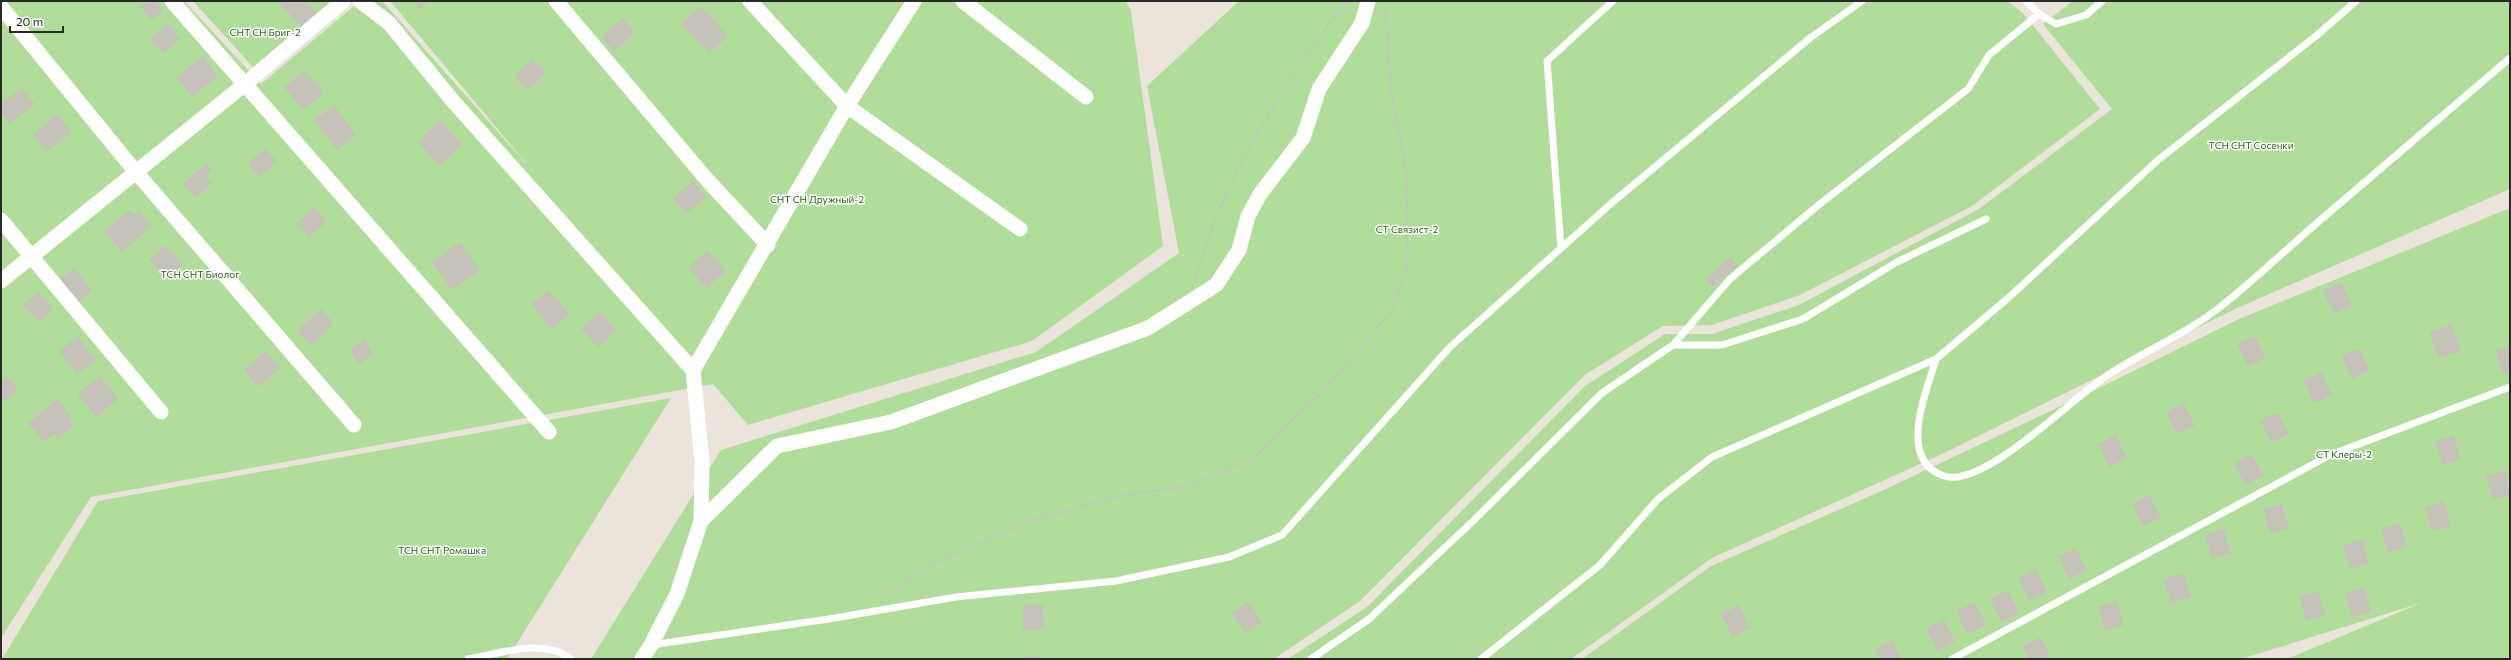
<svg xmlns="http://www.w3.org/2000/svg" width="2511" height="660" font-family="Commissioner,sans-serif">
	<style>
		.green { fill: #b0de9a }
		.building { fill: #c6c2ba }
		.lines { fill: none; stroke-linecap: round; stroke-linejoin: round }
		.path { stroke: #c3c3c3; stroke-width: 2.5; stroke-dasharray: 3 2; stroke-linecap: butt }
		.service { stroke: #fff; stroke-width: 7 }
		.minor { stroke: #fff; stroke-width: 15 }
		.labels { text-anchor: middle; stroke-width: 3; stroke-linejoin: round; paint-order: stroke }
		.park-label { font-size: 10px; fill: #2a611e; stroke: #fff }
	</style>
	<rect width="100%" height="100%" fill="#eae4db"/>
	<g class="green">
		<path d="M 1,1 L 184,1 L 261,84 L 360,1 L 382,1 L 537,176 L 390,1 L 1126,1 L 1131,11 L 1163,246 L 1032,341 L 748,425 L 713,384 L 91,497 L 1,638 Z"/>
		<path d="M 193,1 L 351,1 L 262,77 Z"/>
		<path d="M 1239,1 L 2007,1 L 2023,13 L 2100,109 L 1972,206 L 1800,295 L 1712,325 L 1663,326 L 1586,374 L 1360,601 L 1274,659 L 591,659 L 721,450 L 1036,352 L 1179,253 L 1147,86 Z"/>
		<path d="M 2073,1 L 2510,1 L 2510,189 L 2235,309 L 1942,454 L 1712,558 L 1571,659 L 1288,659 L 1368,606 L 1585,386 L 1665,334 L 1712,334 L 1799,305 L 1979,209 L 2112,109 L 2043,24 Z"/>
		<path d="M 2510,208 L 2510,659 L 2287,659 L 2421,603 L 2241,659 L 1582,659 L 1711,566 L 1886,489 L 2105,385 L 2239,319 Z"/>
		<path d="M 671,398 L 507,659 L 2,659 L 98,501 Z"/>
	</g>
	<g class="building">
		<path d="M 145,1 L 156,1 L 163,11 L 151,20 L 139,5 Z"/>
		<path d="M 277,1 L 304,1 L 317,14 L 302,27 Z"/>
		<path d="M 413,1 L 429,1 L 420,9 Z"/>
		<path d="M 701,6 L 728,36 L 709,53 L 681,24 Z"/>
		<path d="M 622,18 L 635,32 L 614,51 L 601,37 Z"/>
		<path d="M 168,24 L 180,39 L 163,53 L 150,38 Z"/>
		<path d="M 203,56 L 218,76 L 192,97 L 176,77 Z"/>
		<path d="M 533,59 L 546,74 L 527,90 L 514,75 Z"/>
		<path d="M 305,70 L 324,93 L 303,110 L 284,87 Z"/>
		<path d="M 22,88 L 35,104 L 10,124 L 1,113 L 1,104 Z"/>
		<path d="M 334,105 L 356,134 L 337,150 L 314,120 Z"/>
		<path d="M 58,114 L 72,132 L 46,152 L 33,134 Z"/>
		<path d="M 440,121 L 462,144 L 440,166 L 418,142 Z"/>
		<path d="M 265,148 L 277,161 L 259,177 L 248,163 Z"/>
		<path d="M 206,163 L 212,170 L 206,176 L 212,183 L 196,198 L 183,184 Z"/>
		<path d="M 693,181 L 706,197 L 686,214 L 673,198 Z"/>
		<path d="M 314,207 L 327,221 L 309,238 L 296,224 Z"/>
		<path d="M 130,210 L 134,214 L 139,210 L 152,226 L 122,252 L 105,231 Z"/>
		<path d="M 460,242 L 480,270 L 452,290 L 432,262 Z"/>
		<path d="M 165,245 L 183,264 L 167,279 L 149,260 Z"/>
		<path d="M 707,250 L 726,270 L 707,288 L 688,268 Z"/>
		<path d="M 1731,257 L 1738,266 L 1713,287 L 1705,279 Z"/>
		<path d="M 75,268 L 92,291 L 78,302 L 60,279 Z"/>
		<path d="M 2341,282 L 2352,305 L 2334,314 L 2323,291 Z"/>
		<path d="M 549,290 L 570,315 L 551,329 L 532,304 Z"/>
		<path d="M 38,292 L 53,309 L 39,322 L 23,305 Z"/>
		<path d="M 321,309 L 334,323 L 311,345 L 297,331 Z"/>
		<path d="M 599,312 L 616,330 L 598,347 L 581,329 Z"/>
		<path d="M 2452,324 L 2461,351 L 2439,359 L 2429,332 Z"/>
		<path d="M 78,336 L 96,360 L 77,374 L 59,351 Z"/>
		<path d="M 2255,336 L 2266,358 L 2248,367 L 2237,344 Z"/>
		<path d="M 365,339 L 374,354 L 359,364 L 350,349 Z"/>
		<path d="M 2510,346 L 2510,372 L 2503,374 L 2495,350 Z"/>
		<path d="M 2359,348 L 2370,370 L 2352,379 L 2341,356 Z"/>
		<path d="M 266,351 L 280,368 L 258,387 L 244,370 Z"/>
		<path d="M 2322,372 L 2332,395 L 2314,404 L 2304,381 Z"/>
		<path d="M 7,376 L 18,390 L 3,403 L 1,381 Z"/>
		<path d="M 100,376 L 119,399 L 96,417 L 77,394 Z"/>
		<path d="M 58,399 L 71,416 L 68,418 L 74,426 L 58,439 L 54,434 L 44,442 L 28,423 Z"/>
		<path d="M 2184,403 L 2195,426 L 2177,434 L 2166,412 Z"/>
		<path d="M 2278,412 L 2289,434 L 2271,443 L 2260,420 Z"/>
		<path d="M 2116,435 L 2127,458 L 2109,467 L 2098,444 Z"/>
		<path d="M 2454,435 L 2461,459 L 2442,465 L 2435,441 Z"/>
		<path d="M 2252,454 L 2263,476 L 2245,485 L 2234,463 Z"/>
		<path d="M 2505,470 L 2510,495 L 2493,500 L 2486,476 Z"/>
		<path d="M 2150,495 L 2161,518 L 2143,527 L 2132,504 Z"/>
		<path d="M 2444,501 L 2451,526 L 2432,531 L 2425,507 Z"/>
		<path d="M 2282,504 L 2289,528 L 2270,534 L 2263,509 Z"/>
		<path d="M 2400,523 L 2407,547 L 2388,553 L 2381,529 Z"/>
		<path d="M 2224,529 L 2231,553 L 2212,559 L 2205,535 Z"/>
		<path d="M 2362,539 L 2369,563 L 2350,569 L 2343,545 Z"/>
		<path d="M 2076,548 L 2087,570 L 2069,579 L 2058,556 Z"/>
		<path d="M 2036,569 L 2047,592 L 2029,601 L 2018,578 Z"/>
		<path d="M 2184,573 L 2191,597 L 2171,603 L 2164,579 Z"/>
		<path d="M 2364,587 L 2371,612 L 2352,617 L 2345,593 Z"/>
		<path d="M 2008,590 L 2019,613 L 2001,622 L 1990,599 Z"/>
		<path d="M 2318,591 L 2326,615 L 2306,621 L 2299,596 Z"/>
		<path d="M 1249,601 L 1262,623 L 1245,633 L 1232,612 Z"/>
		<path d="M 2117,601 L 2124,625 L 2105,631 L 2098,607 Z"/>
		<path d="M 1975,602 L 1986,625 L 1967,634 L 1956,611 Z"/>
		<path d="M 1043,604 L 1044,630 L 1023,630 L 1023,605 Z"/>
		<path d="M 1739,605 L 1750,628 L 1732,637 L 1721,614 Z"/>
		<path d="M 1944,619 L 1955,642 L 1937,651 L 1926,628 Z"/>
		<path d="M 2041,637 L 2051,659 L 2029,659 L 2023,646 Z"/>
		<path d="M 1893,641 L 1901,659 L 1879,659 L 1875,649 Z"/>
		<rect x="1022" y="656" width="20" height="3"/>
	</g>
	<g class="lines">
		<g class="path">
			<path d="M 1195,279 C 1223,179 1283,83 1347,1"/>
			<path d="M 885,596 L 934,563 L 1028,522 L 1122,495 L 1185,487 L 1252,459 L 1328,386 L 1391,312 L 1408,262 L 1406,172 L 1391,90 L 1385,5"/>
		</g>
		<g class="service">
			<path d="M 2026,1 L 2039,14"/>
			<path d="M 1561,248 L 1547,61 L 1613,1"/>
			<path d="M 1673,345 L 1722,345 L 1803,319 L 1897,262 L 1986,219"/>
			<path d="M 1936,359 C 1927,391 1896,460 1944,476 C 1982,489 2071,400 2102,379 C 2138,354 2180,337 2215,311 C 2250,284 2283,252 2317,223 C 2381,168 2446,113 2510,58"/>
			<path d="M 651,645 L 829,619 L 956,597 L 1116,581 L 1229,557 L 1282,535 L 1450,347 L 1614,201 L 1810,38 L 1862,1"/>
			<path d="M 468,659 C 500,654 543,637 571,659"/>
			<path d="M 1311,659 L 1369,619 L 1473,521 L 1602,393 L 1673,345 L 1730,279 L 1821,203 L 1968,89 L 1989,55 L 2039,14 L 2056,24 L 2086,15 L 2102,1"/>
			<path d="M 1481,659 L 1600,565 L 1658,499 L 1712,457 L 1936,359 L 2007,299 L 2158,160 L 2316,36 L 2356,1"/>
			<path d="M 1952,659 L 2330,455 L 2510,387"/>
		</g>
		<g class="minor">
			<path d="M 172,1 L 549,432"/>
			<path d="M 360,1 L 389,23 L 452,100 L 693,370 L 702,462 L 701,521 L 677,594 L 651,645 L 642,659"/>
			<path d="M 556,1 L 709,182 L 768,245"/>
			<path d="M 750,1 L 847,106 L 1020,229"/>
			<path d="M 963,1 L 1086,97"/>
			<path d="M 2,8 L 135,171 L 354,425"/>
			<path d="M 1,220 L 161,412"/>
			<path d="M 1,281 L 245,84 L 343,1"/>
			<path d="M 693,370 L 847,106 L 914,1"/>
			<path d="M 701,521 L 777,446 L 891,422 L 1148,328 L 1216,285 L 1239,250 L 1248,216 L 1260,194 L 1303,138 L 1319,89 L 1362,23 L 1368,1"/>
		</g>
	</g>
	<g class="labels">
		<g class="park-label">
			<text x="265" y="36">СНТ СН Бриг-2</text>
			<text x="2251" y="149">ТСН СНТ Сосенки</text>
			<text x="817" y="203">СНТ СН Дружный-2</text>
			<text x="1407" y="233">СТ Связист-2</text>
			<text x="200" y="278">ТСН СНТ Биолог</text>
			<text x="2344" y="458">СТ Клеры-2</text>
			<text x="442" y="554">ТСН СНТ Ромашка</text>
		</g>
	</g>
	<rect width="2511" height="660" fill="none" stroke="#292929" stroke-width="4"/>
	<path d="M10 26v6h53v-6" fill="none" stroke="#292929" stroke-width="2"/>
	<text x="16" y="26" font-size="12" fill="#292929" stroke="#ffffff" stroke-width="3" paint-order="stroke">20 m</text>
</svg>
